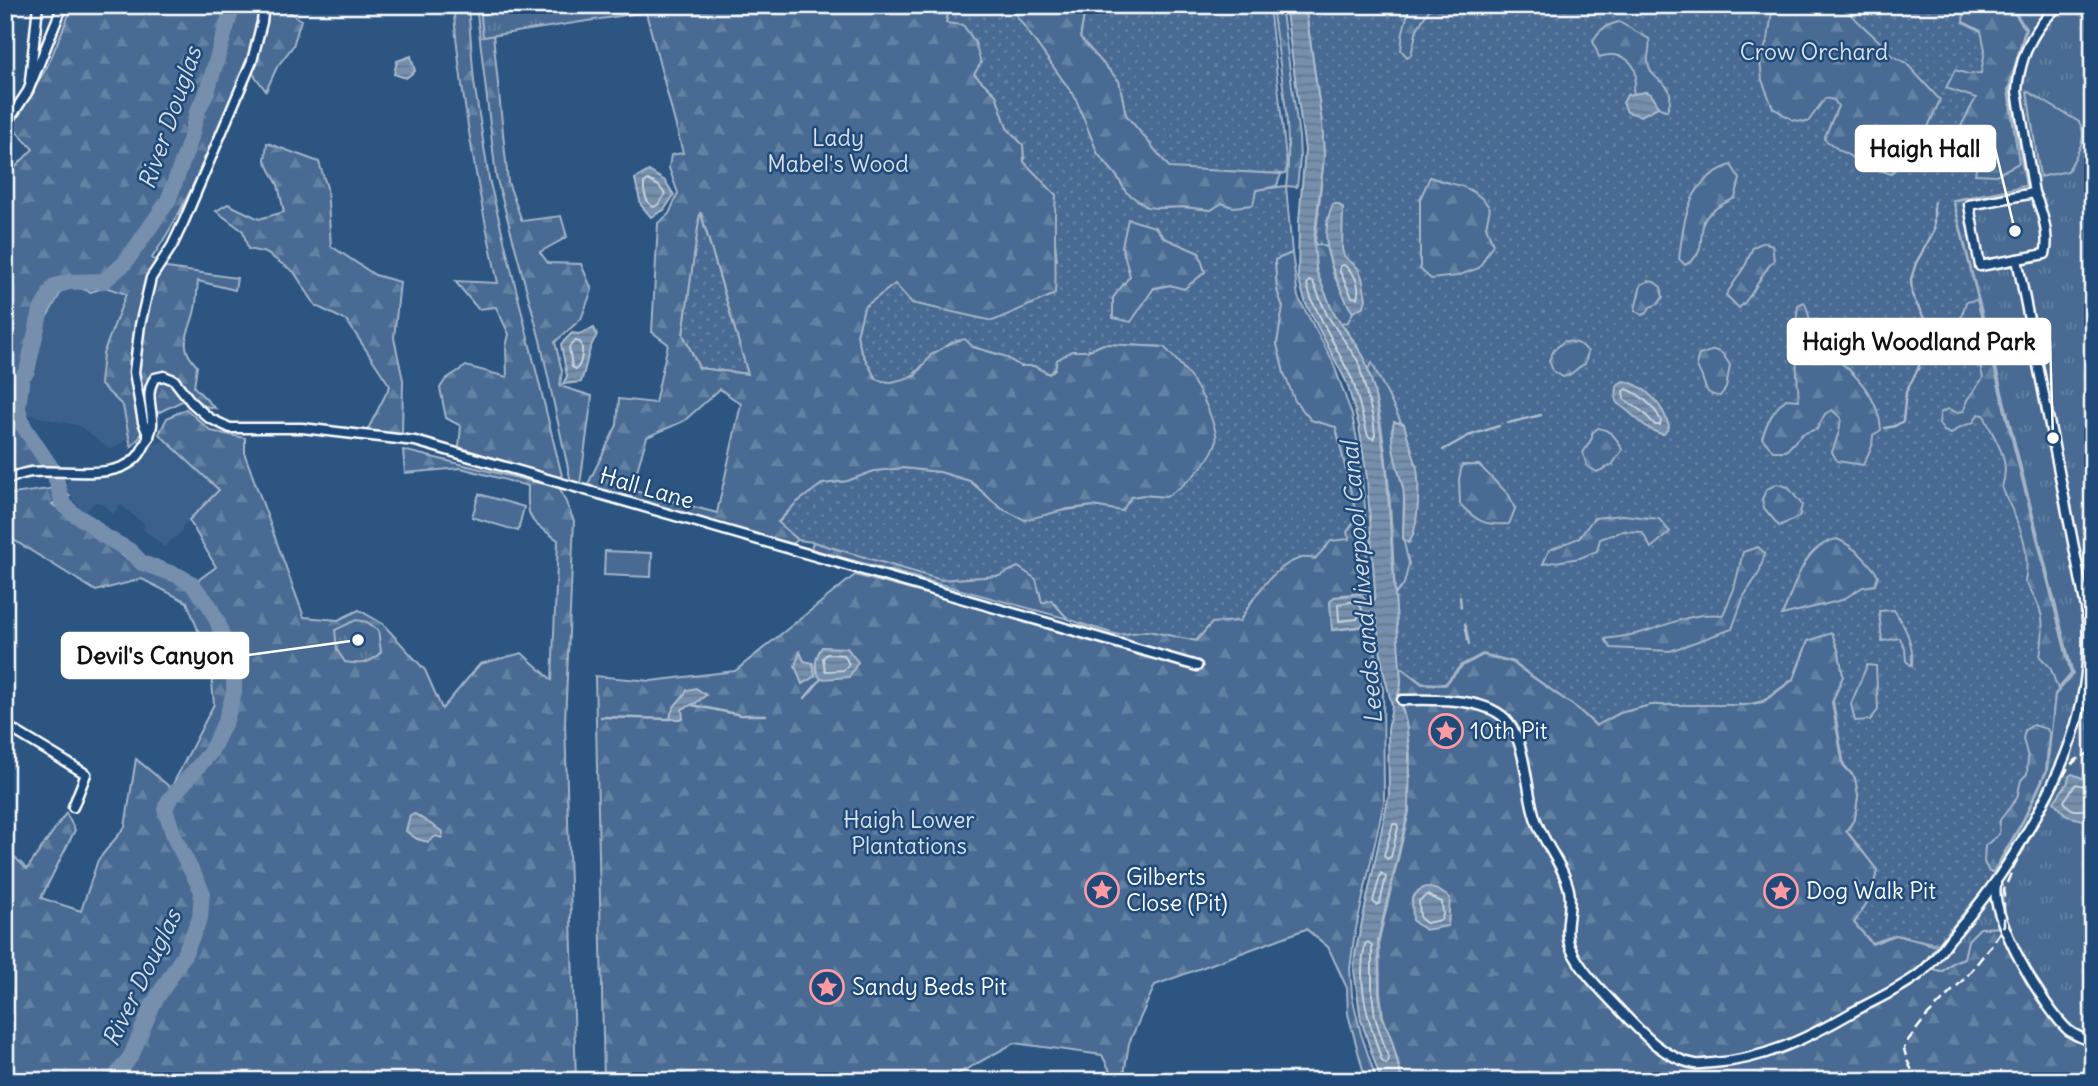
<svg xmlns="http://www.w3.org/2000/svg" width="2098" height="1086" font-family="Delius,sans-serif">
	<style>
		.built { fill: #3b618b }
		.grass { fill: url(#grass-dots); stroke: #a4b5c8; stroke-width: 2; fill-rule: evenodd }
		.forest { fill: url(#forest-firs); stroke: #a4b5c8; stroke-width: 2; fill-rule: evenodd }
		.park { fill: url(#park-tufts); stroke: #a4b5c8; stroke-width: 2 }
		.garden { fill: #486b92; stroke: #a4b5c8; stroke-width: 2 }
		.water { fill: url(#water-rules); stroke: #acbcce; stroke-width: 2 }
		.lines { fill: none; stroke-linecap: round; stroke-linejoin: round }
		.shore { stroke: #c7d2de; stroke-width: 2 }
		.stream { stroke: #acbcce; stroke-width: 2.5 }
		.river { stroke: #748fad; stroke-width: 16 }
		.street-casing { stroke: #fff; stroke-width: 13 }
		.street { stroke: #1f4a7a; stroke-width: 8 }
		.rail { stroke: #fff; stroke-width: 2.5; stroke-dasharray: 10 5; stroke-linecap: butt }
		.labels { text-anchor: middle; stroke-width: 5; stroke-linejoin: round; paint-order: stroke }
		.park-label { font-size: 23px; fill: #dae1e9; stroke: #1f4a7a }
		.street-label { font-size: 23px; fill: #fff; stroke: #1f4a7a }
		.poi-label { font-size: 23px; fill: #fff; stroke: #1f4a7a; text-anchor: start }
		.water-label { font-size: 24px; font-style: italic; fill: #d5dde6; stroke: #1f4a7a }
		.leader { fill: none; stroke: #fff; stroke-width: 2.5 }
		.callout-dot { fill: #fff; stroke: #1f4a7a; stroke-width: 2.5 }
		.callout { fill: #fff; stroke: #fff; stroke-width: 2.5 }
		.callout-label { font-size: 24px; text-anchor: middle; font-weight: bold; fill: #111 }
	</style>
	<defs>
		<pattern id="grass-dots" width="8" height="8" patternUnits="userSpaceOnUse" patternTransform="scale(1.75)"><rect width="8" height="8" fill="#486b92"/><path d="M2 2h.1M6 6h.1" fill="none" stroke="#6381a2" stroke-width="1.8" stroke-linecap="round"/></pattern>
		<pattern id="forest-firs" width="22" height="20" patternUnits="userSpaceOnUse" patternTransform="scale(1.75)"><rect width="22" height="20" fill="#486b92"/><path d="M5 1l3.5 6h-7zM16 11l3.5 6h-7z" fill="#6381a2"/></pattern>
		<pattern id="park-tufts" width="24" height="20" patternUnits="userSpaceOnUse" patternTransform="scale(1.75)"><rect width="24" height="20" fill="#486b92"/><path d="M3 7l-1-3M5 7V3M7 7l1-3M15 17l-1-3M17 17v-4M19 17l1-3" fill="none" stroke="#6381a2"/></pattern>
		<pattern id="water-rules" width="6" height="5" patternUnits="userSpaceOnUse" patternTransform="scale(1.75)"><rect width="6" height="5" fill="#748fad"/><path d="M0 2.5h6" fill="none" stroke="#66788b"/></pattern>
	</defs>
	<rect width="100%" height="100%" fill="#2c5582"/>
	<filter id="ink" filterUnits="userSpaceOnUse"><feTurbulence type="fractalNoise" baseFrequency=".0143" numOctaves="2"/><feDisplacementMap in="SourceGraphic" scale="14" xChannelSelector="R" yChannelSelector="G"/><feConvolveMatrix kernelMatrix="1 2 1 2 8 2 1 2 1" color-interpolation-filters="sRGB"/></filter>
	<g filter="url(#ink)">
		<g class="built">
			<path d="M 66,283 L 91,292 L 105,287 L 126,294 L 103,354 L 123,406 L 130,437 L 111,450 L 80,426 L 25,414 L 24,406 L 35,338 Z"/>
			<path d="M 200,429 L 243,476 L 207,502 L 182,527 L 183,530 L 164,547 L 144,530 L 145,525 L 120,504 L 113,514 L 101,503 L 95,502 L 84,514 L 65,488 L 70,476 L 84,477 L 125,471 L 137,465 L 151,445 Z"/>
		</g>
		<g class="grass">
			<path d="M 945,5 L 1009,5 L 1075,97 L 1098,154 L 1117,176 L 1126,192 L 1157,208 L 1184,207 L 1211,210 L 1222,203 L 1233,207 L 1256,190 L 1286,186 L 1292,253 L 1275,260 L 1277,290 L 1283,307 L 1277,344 L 1284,373 L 1311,420 L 1336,427 L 1357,518 L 1347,532 L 1351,539 L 1315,559 L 1251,602 L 1240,621 L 1212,623 L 1196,641 L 1148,631 L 1118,635 L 1088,626 L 1068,619 L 1051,600 L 1042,604 L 1040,594 L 999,576 L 941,580 L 813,542 L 798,540 L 778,523 L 796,503 L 822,484 L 847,481 L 874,471 L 903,468 L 940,472 L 970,481 L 1002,509 L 1048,513 L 1093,506 L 1122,511 L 1131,497 L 1144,495 L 1166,497 L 1164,347 L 1104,344 L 1087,351 L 1072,351 L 1050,374 L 1034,366 L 1020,366 L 1004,356 L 973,347 L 931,355 C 915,376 904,387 876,380 L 861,351 L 857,335 L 864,307 L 895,284 L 1057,260 L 1053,223 L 1056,195 L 1024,162 L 1023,145 L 1007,128 L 996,95 L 974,74 L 946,23 L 948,12 ZM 1155,227 L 1164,238 L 1199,253 L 1205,272 L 1184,289 L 1170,285 L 1113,298 L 1130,276 L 1122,246 Z"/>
			<path d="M 1079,5 L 1269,5 L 1287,167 L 1285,174 L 1170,169 L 1126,115 L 1119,81 L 1080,38 L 1084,15 Z"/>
			<path d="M 1305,5 L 2010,5 L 2026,29 L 2009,90 L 2026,186 L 1953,200 L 2072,674 L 2055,694 L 2048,766 L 2093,717 L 1980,928 L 1966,939 L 1953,961 L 2033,802 L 1987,885 L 1938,944 L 1896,935 L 1872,943 L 1854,923 L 1871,896 L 1877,870 L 1847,831 L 1855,818 L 1858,796 L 1855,778 L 1844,765 L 1833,701 L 1843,676 L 1839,653 L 1832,633 L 1808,641 L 1793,679 L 1763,701 L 1746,705 L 1651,705 L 1620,713 L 1597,726 L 1578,709 L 1511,661 L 1483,654 L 1461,665 L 1445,684 L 1422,683 L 1399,666 L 1390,516 L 1380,417 L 1357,345 L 1333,312 L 1314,254 L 1324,157 L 1322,123 Z"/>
			<path d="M 700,211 L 748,374 L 699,368 L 683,335 Z"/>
		</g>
		<g class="forest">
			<path d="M 73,5 L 282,5 L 282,7 L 301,20 L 293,46 L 277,67 L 266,91 L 252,72 L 240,80 C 211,143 191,200 152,258 L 167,268 L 237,278 L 235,290 L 198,281 C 197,290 197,300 195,309 C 190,334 176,344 197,366 L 194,387 L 215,408 L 182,401 L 145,419 L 140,437 L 131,447 L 123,406 L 100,384 L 103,354 L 126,294 L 105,287 L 91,292 L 66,283 L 35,338 L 24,406 L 45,470 L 5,479 L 5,178 L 33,149 L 12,127 L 47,67 Z"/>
			<path d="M 453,5 L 468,5 L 474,82 L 489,179 L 563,480 L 459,447 L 461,426 L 446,418 L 440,388 L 446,379 L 466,366 L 507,377 L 506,347 L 509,334 L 496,307 L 478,309 L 455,281 L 498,283 C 478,192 461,99 453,5 Z"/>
			<path d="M 476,5 L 490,5 L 508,182 L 522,221 L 561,216 L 567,237 L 540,252 L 548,263 L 581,264 L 592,290 L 581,319 L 555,342 L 562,371 L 560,386 L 592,396 L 580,485 L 571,482 L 540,340 L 496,176 Z"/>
			<path d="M 644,5 L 945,5 L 948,12 L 946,23 L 963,25 L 975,42 L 981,63 L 974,74 L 996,95 L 1007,128 L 1023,145 L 1024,162 L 1056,195 C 1053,228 1057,261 1055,294 L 993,321 L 912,303 L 895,284 L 864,307 L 857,335 L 861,351 L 876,379 L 888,383 L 915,376 L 931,355 L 953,342 L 965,339 L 973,347 L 1004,356 L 1020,366 L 1034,366 L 1049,374 L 1055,369 L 1057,360 L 1072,351 L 1087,351 L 1104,344 L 1164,347 C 1186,369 1202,390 1212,420 C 1214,428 1219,437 1215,446 C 1207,466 1184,486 1166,497 L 1144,495 L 1131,497 L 1122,511 L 1093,506 L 1068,509 L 1025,520 L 1002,509 L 970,481 L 940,472 L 903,468 L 874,471 L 847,481 L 822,484 L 796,503 L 778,522 L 798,540 L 786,548 L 586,488 L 617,425 L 619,399 L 655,403 L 668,344 L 652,332 L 658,223 L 669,214 L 678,193 L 669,168 L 671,155 L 683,153 ZM 700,213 L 701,213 L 748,374 L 699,368 L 683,334 ZM 720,389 L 741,404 L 717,513 L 631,490 L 647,437 L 684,421 Z"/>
			<path d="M 1009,5 L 1079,5 L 1084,15 L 1080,38 L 1119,81 L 1126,115 L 1170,168 L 1281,174 L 1277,186 L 1256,190 L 1253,205 L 1233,207 L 1222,203 L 1211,210 L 1184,207 L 1157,208 L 1147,207 L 1126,192 L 1117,176 L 1098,154 L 1075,97 Z"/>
			<path d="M 1272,5 L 1281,5 L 1299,137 L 1300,159 L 1297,187 L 1286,186 C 1294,133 1278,59 1272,5 Z"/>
			<path d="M 1410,5 L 1432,5 L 1417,29 L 1411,55 L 1407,57 L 1401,50 L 1403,32 Z"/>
			<path d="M 1773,5 L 1837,5 L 1846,10 L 1880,42 L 1891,55 L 1906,63 L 1940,100 L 1928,127 L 1891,174 C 1866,166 1844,155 1824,139 L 1838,106 L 1834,100 L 1825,98 L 1808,122 L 1793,120 L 1773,108 L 1762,80 L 1760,60 L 1768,39 Z"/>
			<path d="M 1965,5 L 2009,5 L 2025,29 L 2008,90 L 2019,163 L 1996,175 L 1975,174 L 1978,157 L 1960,128 L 1976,98 L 1946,88 L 1955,70 L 1968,74 L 1981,73 L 1985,50 L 1981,31 L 1963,22 Z"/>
			<path d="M 1619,22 L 1649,39 C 1651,47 1647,54 1648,62 C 1651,87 1680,78 1667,111 L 1658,107 L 1655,99 L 1646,92 L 1634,94 L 1633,89 C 1644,65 1622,49 1599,57 L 1593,41 C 1599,29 1607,25 1619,22 Z"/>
			<path d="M 267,143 L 319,162 L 327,188 L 331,246 L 375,275 L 400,282 L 394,338 L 403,380 L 402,435 L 367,431 L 390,386 L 347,321 L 316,306 L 294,272 L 266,253 L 248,249 L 243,231 L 216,211 L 228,204 L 259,219 L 284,212 L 278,185 L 265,160 Z"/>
			<path d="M 1731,165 L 1740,179 L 1735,198 C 1725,203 1709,210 1704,221 C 1698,240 1707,253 1685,265 L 1679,259 C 1684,219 1687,180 1731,165 Z"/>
			<path d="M 1430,177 C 1456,187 1472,183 1490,208 L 1486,227 L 1493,244 L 1479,268 L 1457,276 L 1431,279 L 1420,269 L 1420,199 Z"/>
			<path d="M 1128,219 L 1155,227 L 1164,238 L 1199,253 L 1205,272 L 1184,289 L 1170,285 L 1154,288 L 1131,322 L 1113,318 L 1113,298 L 1130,276 L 1122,246 Z"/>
			<path d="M 1764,242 L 1772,245 L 1774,260 C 1759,275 1755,295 1739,308 L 1726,295 L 1746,264 L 1753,247 Z"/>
			<path d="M 1320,244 L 1326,247 L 1334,276 L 1353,312 L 1348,322 L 1341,323 C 1325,301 1313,272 1314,245 Z"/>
			<path d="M 1292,253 L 1298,297 L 1332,360 L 1352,415 L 1358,445 L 1365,507 L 1369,596 L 1364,593 L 1342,595 L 1333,630 L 1370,626 L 1383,689 L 1384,802 L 1354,938 L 1350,969 L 1352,996 L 1361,1034 L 1377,1081 L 1366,1081 L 1348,1014 L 1347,988 L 1328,947 L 1306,929 L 1155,985 L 1129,1043 L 1123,1081 L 1115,1081 L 1102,1055 L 1014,1043 L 945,1081 L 604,1081 L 595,676 L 651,681 L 735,671 L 855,575 L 1019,619 L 1088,626 L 1118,635 L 1148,631 L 1196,641 L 1212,623 L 1240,621 C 1253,598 1272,568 1298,559 C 1303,557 1310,558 1315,559 L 1331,541 L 1350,539 L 1347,532 L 1357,518 L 1336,427 L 1311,420 L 1295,401 L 1284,373 L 1277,344 L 1283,307 L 1277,290 L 1275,260 Z"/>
			<path d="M 1648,281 L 1654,282 L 1661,287 L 1663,297 L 1658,304 L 1650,307 L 1647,313 L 1642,315 L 1635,310 L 1641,285 Z"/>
			<path d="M 1977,300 L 2071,674 L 2058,689 L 2050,667 L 2040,657 C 2045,624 2045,609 2025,582 C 2032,542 2016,522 2002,487 C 2012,457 1994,441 1984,415 L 1978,414 L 1974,422 L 1958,428 L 1951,434 L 1944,431 L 1939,424 L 1940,413 L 1948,409 L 1956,412 L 1964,411 L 1967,400 L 1983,378 L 1978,357 L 1964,357 L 1957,353 L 1954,341 L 1966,302 Z"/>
			<path d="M 1804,302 C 1812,316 1809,329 1815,345 C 1846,362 1879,393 1881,430 L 1873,435 L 1872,446 L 1863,465 L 1837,461 L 1832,452 L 1839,432 L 1841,418 L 1832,410 L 1825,414 L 1817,429 L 1802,434 L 1786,451 L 1773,451 L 1762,438 C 1767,422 1773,410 1786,399 L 1799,400 C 1796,368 1794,337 1798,305 Z"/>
			<path d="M 1564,341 C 1575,342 1582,343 1588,352 L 1585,364 C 1576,367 1573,376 1563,377 L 1553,371 L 1549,360 L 1554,350 Z"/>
			<path d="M 1714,350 L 1722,353 L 1730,365 L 1726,388 L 1720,396 C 1705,395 1706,388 1702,377 C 1698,367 1694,367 1699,355 Z"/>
			<path d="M 1372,363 L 1401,422 L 1394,423 L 1392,432 L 1395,456 L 1404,490 L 1403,538 L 1409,564 L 1404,584 L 1395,595 C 1391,520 1390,442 1368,369 Z"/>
			<path d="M 186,409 L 211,431 L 245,438 L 245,455 L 304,617 L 338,620 L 359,610 L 383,624 L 425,670 L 442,709 L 480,664 L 522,653 L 552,680 L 558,540 C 529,520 527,522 528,486 L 461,468 L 405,473 L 403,450 L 538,483 L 558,484 L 574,521 L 565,722 L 576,1081 L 5,1081 L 5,848 L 27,869 L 66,813 L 75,830 L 41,898 L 81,911 L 98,860 L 125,827 L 136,759 L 171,788 L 214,704 L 210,661 L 187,602 L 142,579 L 96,591 L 7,536 L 5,540 L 5,495 L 63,487 L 70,496 L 52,504 L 133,563 L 156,560 L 198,580 L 216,567 L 189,520 L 219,490 L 159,434 L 167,418 Z"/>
			<path d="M 1598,428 C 1610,430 1618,439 1622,450 L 1612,465 L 1597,472 L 1587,466 L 1583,453 L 1592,438 L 1592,433 Z"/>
			<path d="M 1462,465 L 1479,465 L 1509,495 L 1515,509 L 1509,524 C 1485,526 1476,521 1460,504 L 1459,479 Z"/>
			<path d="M 1777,484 L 1788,487 L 1802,505 L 1799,517 L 1779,526 L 1764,508 L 1762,499 L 1767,489 Z"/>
			<path d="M 1623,515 L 1659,519 L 1670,532 L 1651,548 L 1642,532 L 1623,531 L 1600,539 L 1597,551 L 1580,558 L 1543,564 L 1549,550 L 1579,538 L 1594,518 Z"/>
			<path d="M 1837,539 C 1855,547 1866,559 1878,575 L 1875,585 L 1863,587 L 1842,600 L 1782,615 C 1796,585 1802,546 1837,539 Z"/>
			<path d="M 813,542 L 941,580 L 999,576 L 1018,567 L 1036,579 L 1042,603 L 1051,600 L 1068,619 L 811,549 Z"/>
			<path d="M 1758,547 L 1765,553 L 1759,573 L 1744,596 L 1732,629 L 1670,651 L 1611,648 L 1605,639 C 1617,637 1630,636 1643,632 C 1672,624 1691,612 1723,615 L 1734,589 L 1743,552 Z"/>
			<path d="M 1894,610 C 1906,628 1914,644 1912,666 L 1906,661 L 1905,649 L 1900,638 L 1882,641 L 1879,611 Z"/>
			<path d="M 1832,633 L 1839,653 L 1843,676 L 1832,702 L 1843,765 L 1855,778 L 1858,796 L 1855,818 L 1846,831 L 1877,870 L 1871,896 L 1854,923 L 1872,944 L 1896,935 L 1937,946 L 1920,967 L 1942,972 L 1954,962 L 1964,958 L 1968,940 L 1980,928 L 2004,927 L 2093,814 L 2093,1081 L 1403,1081 L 1392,1041 L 1383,1016 L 1380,992 L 1379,940 L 1409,812 L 1410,754 L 1406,723 L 1399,695 L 1401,683 L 1400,667 L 1422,684 L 1445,685 L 1462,666 L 1483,655 L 1511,662 L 1578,709 L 1596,726 L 1620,713 L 1651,705 L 1746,705 L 1763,702 L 1794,679 L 1808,641 Z"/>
			<path d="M 1867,665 L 1876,666 L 1878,710 L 1870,720 L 1855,721 L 1851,704 Z"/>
			<path d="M 2033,725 L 2047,729 L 2049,733 L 2046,771 L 2023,820 L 1993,872 L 1989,872 L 1984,862 L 1985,846 L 1999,834 L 2000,820 L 2017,798 L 2021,780 L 2027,774 L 2028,757 L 2023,739 L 2025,730 Z"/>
		</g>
		<g class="park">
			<path d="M 480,5 L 644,5 L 646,12 L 483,37 Z"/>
			<path d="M 2011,5 L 2093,5 L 2093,1044 L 2057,1022 L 2028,983 L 2001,927 L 1980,928 L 1968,940 L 1964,958 L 1953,962 L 1942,971 L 1921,967 L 1988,886 L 2024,820 L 2047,771 L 2055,695 L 2073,674 L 1954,201 L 2026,186 L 2010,90 L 2026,29 Z"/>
			<path d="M 356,620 L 367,622 L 378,630 L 381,652 C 370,664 361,665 345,662 L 337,650 L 335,630 Z"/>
		</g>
		<g class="garden">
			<path d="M 2027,91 L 2079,122 C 2090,138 2075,156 2068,171 L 2040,177 Z"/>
			<path d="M 479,494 L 524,507 L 518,531 L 472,517 Z"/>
			<path d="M 605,551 L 652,553 L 651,577 L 604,575 Z"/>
		</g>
		<g class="water">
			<path d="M 1285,5 L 1305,5 L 1322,123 L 1324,157 L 1314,240 L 1316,270 L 1333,312 L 1364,357 L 1374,390 L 1386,465 L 1401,683 L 1398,695 L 1406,723 L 1409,753 L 1408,813 L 1378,940 L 1379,993 L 1382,1016 L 1392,1041 L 1402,1081 L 1381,1081 L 1361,1020 L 1354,970 L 1355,955 L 1389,795 L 1388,730 L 1392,705 L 1383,670 L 1376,616 L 1368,614 L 1362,626 L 1332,630 L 1330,602 L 1334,597 L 1360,594 L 1368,603 L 1371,603 L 1374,600 L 1375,592 L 1367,478 L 1359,426 L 1347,383 L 1306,304 L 1298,278 L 1299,221 L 1305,150 Z"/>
			<path d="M 411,56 L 415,71 L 406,78 L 394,74 L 397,61 Z"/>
			<path d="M 1646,92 L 1651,94 L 1658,107 L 1641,116 L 1627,112 L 1623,103 L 1627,95 Z"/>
			<path d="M 649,171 L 665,181 L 674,195 L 664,210 L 651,217 L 641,205 L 635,179 Z"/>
			<path d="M 1333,204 L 1338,204 L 1343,208 L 1342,249 L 1344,256 L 1358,268 L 1362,277 L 1366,299 L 1364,306 L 1353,312 C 1347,306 1346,299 1342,292 C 1329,263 1319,235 1333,204 Z"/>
			<path d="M 594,328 L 597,335 C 587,349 587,366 581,382 L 563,384 L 567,376 L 561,344 L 572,333 L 579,334 Z"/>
			<path d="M 1623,381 C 1645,384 1664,406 1669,427 L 1664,434 C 1649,434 1632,412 1618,404 L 1616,401 L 1617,385 Z"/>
			<path d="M 1394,422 L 1404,424 C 1408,442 1418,461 1418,479 C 1419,493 1418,534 1408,543 L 1403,538 C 1403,522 1406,503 1403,488 C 1398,467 1388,444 1394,422 Z"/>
			<path d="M 822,647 L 847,648 L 858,662 L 849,677 L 821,679 C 813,669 815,657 822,647 Z"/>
			<path d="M 800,652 L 804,661 L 813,663 L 815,676 L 802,684 L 795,666 Z"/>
			<path d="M 696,688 L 706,695 L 696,703 L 682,709 L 683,719 L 670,719 C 672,703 681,702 687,690 Z"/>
			<path d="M 2072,774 L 2093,782 L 2093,814 L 2083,820 L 2067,816 L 2054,802 L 2068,782 L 2069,776 Z"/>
			<path d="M 415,814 L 443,832 L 442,838 L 436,836 L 428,842 L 417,839 L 406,831 L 410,815 Z"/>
			<path d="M 1426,887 L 1438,890 L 1450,898 L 1448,926 L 1425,930 L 1413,921 L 1412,898 L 1419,890 Z"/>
		</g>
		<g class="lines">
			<g class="shore">
				<path d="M 648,180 L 659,186 L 665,194 L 659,204 L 654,207 C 646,204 643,191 644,183 Z"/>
				<path d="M 1340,266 L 1344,265 C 1355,273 1361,286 1357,298 L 1352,297 L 1340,272 Z"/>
				<path d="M 1309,281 L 1313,282 L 1327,315 L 1358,361 L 1373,418 L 1375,435 L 1373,439 L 1368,436 L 1353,381 L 1312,301 L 1307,285 Z"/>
				<path d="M 575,341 L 580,342 C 584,348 582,365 576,369 L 572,367 L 569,347 Z"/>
				<path d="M 1627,389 C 1640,394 1656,408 1661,421 L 1660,425 L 1655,425 L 1644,413 L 1624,399 L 1623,391 Z"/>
				<path d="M 1357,601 L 1362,609 L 1357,619 L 1339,621 L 1338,604 Z"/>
				<path d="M 827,654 L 844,655 L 849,664 L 844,670 L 825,671 L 823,658 Z"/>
				<path d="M 2093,788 L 2076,784 L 2064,801 C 2072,815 2080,809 2093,808"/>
				<path d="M 1393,824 L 1397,824 L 1398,828 L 1391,857 L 1387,859 L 1384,855 Z"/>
				<path d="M 1381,873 L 1386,877 L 1380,903 L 1376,905 L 1373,901 Z"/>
				<path d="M 1427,895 L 1442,902 L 1443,915 L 1441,920 L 1426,923 L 1420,918 L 1419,901 Z"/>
				<path d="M 1368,942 L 1372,945 L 1372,993 L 1375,1017 L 1389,1060 L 1386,1064 L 1382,1061 C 1369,1023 1356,985 1365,944 Z"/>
			</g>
			<g class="stream">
				<path d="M 1508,423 L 1541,415"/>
				<path d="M 1885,428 L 1895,426 L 1903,421 L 1906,392 L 1918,369 L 1928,335 L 1927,324 L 1912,295 L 1911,279 L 1916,263 L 1934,231 L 1934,202"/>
				<path d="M 1443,450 L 1468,436 L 1499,426"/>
				<path d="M 1460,597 L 1461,607"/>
				<path d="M 1465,624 L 1469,644"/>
				<path d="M 805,698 L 821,679"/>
				<path d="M 692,705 L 741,715 L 766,715"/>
				<path d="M 601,717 L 670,719"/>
			</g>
			<path class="river" d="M 112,1081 L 131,1056 L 153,1004 L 184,955 L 200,918 L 202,891 L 175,839 L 165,809 L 169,800 L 210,753 L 226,720 L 234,692 L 234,675 L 218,623 L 209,605 L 191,583 L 179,576 L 142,563 L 129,550 L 102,535 L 92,525 L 74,514 L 63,504 L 54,472 L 22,424 L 18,408 L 22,377 L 27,371 L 41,310 L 55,286 L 69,282 L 104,281 L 125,263 L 168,201 L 190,141 L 197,112 L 207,92 L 233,5"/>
			<g class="street-casing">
				<g id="street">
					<path d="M 30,81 L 38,5"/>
					<path d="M 5,126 L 28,91 L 63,5"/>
					<path d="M 2034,193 C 2042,209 2050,237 2045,254 L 1980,266 L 1969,205 Z"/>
					<path d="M 2034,193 L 2017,91 C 2020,57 2033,27 2060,5"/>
					<path d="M 149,437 L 143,422 L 134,372 L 140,325 L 151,278 L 172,246 L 184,221 L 252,61 L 262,22 L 264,5"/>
					<path d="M 5,480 C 13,477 22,473 31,472 C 63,468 124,484 142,450 C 146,443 151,434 152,425 C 153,409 144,393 155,378 L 164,376 L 174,380 L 192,403 L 209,418 L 230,428 L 302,428 L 415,441 L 1197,666"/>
					<path d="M 1402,700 C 1432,700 1489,696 1509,723 C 1526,746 1526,787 1534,814 C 1541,841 1563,863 1569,890 C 1573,909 1562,930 1571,949 C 1582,972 1601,990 1619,1009 C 1640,1031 1663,1058 1695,1064 C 1700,1065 1707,1063 1713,1063 C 1763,1060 1808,1038 1851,1013 C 1871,1002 1908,985 1923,971 C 1933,962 1942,950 1950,939 C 1974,912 1995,884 2014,854 C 2063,774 2096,703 2086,608 L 2017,259"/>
					<path d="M 5,725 L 86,774 L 73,807"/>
					<path d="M 1996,885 C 1989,916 2044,1008 2068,1030 C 2075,1036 2084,1039 2093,1042"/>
				</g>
			</g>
			<use href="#street" class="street"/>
			<path class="rail" d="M 1921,1081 L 1914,1075 L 1907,1060 L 1904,1049 L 1906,1043 L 1926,1017 L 1966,977 L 1991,946 L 2004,925 L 2004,890 L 2014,866 L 2068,768 L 2076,760 L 2093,751"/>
		</g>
	</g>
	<defs>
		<g id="sight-ring" transform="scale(1.75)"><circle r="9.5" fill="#1f4a7a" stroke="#ff9aa2" stroke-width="1.5"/><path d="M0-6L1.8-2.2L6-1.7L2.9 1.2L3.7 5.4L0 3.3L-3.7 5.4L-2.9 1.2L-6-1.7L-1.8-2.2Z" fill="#ff9aa2"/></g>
	</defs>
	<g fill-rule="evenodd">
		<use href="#sight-ring" x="1446" y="731"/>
		<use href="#sight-ring" x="1102" y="890"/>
		<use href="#sight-ring" x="1781" y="891"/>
		<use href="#sight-ring" x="827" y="987"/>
	</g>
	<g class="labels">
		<g class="park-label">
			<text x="1814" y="60">Crow Orchard</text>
			<text x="838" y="146">Lady<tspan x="838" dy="26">Mabel's Wood</tspan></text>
			<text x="909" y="828">Haigh Lower<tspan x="909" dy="26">Plantations</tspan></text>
		</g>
		<g class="street-label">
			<text transform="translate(647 488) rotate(16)" y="8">Hall Lane</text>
		</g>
		<g class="poi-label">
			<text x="1470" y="739">10th Pit</text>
			<text x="1126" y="885">Gilberts<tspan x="1126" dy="26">Close (Pit)</tspan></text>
			<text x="1806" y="899">Dog Walk Pit</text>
			<text x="852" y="995">Sandy Beds Pit</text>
		</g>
		<g class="water-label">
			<text transform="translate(170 118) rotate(-71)" y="8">River Douglas</text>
			<text transform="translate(1362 583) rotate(-95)" y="8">Leeds and Liverpool Canal</text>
			<text transform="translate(142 978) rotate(-64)" y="8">River Douglas</text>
		</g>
	</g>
	<path class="leader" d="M2015 231L1995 148M2053 438L2050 341M358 640L248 655"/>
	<g class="callout-dot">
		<circle cx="2015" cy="231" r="7"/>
		<circle cx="2053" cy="438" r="7"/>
		<circle cx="358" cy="640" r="7"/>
	</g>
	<g class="callout">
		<rect x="1856" y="126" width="139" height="45" rx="7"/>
		<rect x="1788" y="319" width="262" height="45" rx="7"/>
		<rect x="62" y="633" width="186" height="45" rx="7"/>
	</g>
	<g class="callout-label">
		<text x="1925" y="157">Haigh Hall</text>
		<text x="1919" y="350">Haigh Woodland Park</text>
		<text x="155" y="664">Devil's Canyon</text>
	</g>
	<rect width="2098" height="1086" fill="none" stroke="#1f4a7a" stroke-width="28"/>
	<rect x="14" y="14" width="2070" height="1058" fill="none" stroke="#fff" stroke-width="2.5" filter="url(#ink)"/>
</svg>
